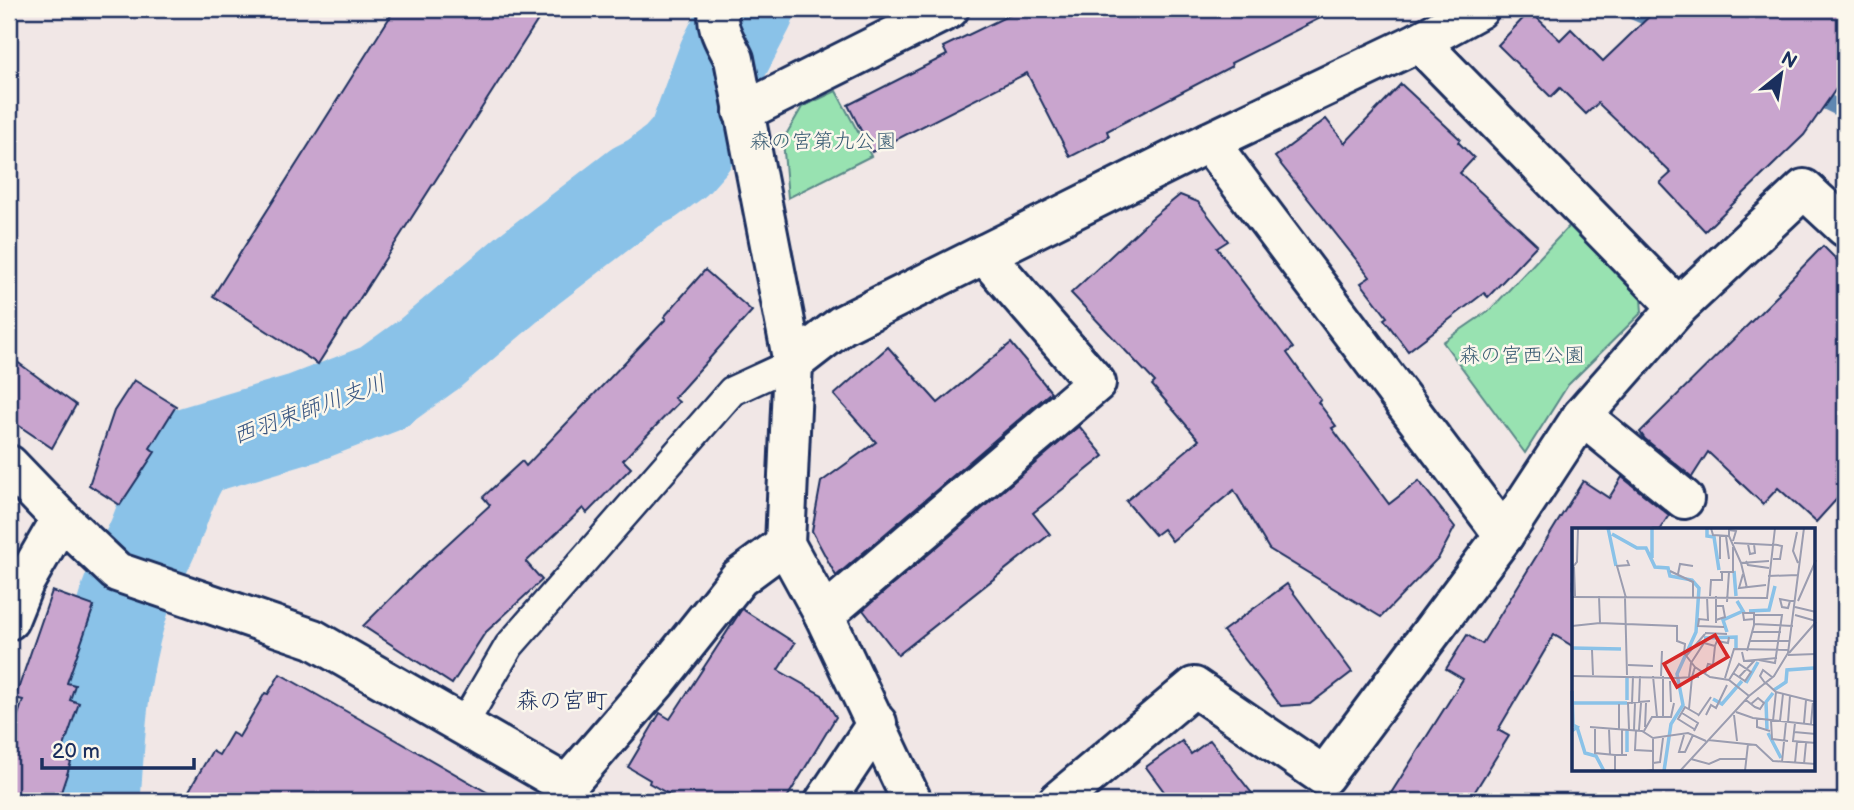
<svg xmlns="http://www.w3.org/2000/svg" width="1854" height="810" font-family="'Balsamiq Sans','Klee One',sans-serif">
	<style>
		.green { fill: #98e2b1; stroke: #5a8888; stroke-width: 2 }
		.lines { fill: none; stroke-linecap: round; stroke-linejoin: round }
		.stream { stroke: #5e87b1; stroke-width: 16 }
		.river { stroke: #8ac2e8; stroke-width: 91 }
		.building { fill: #c9a5ce; stroke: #1b2f5e; stroke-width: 2 }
		.lane-casing { stroke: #1b2f5e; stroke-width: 33 }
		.street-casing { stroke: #1b2f5e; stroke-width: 44 }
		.lane { stroke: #fbf7ec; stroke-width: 28 }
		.street { stroke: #fbf7ec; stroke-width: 38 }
		.labels { text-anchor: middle; stroke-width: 5; stroke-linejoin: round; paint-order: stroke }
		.park-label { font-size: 21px; fill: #3a5c73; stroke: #fbf7ec }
		.water-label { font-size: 23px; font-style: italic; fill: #375480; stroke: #fbf7ec }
		.neighbourhood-label { font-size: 23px; fill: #1b2f5e; stroke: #fbf7ec }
		.inset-river { fill: none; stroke: #8ac2e8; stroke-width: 3.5 }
		.inset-road { fill: none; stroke: #9b9db0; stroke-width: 2 }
		.view { fill: #d62828; fill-opacity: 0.15; stroke: #d62828; stroke-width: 3.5 }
		.inset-edge { fill: none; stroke: #1b2f5e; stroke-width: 3.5 }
	</style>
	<rect width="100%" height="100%" fill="#f1e7e6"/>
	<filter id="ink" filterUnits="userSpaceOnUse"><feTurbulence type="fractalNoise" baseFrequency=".0143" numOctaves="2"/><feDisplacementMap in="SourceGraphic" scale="14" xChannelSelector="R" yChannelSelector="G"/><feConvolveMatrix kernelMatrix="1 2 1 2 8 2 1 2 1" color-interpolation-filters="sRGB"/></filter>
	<g filter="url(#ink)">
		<g class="green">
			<path d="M 836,91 L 871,156 L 788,198 L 783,140 L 802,107 Z"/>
			<path d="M 1573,222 L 1640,285 L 1642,312 L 1568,385 L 1525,453 L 1443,342 L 1491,309 Z"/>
		</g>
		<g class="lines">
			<g class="stream">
				<path d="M 1627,9 L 1666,26"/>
				<path d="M 1810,94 L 1845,111"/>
			</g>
			<path class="river" d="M 95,801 C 99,737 103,668 123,606 C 130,581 145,557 155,533 C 166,505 174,474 193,451 L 304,418 L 382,388 L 429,354 L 529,269 L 636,187 L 652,179 L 676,161 L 692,143 L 723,59 L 749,9"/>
		</g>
		<g class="building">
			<path d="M 395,9 L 545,9 L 318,364 L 213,296 Z"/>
			<path d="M 1022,9 L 1338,9 L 1231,63 L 1232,66 L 1107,131 L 1109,137 L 1070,157 L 1027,73 L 872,152 L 848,105 L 947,55 L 943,47 Z"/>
			<path d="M 1657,9 L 1845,9 L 1845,76 L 1804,135 L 1705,231 L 1660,183 L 1671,173 L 1598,103 L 1586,114 L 1560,88 L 1551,97 L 1498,45 L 1530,11 L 1560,40 L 1571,29 L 1603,61 Z"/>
			<path d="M 1401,84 L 1460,139 L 1458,142 L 1474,158 L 1460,173 L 1537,245 L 1488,297 L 1484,293 L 1408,351 L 1384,319 L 1387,317 L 1361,283 L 1370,277 L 1275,157 L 1326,119 L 1345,143 Z"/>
			<path d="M 1180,195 L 1198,202 L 1228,241 L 1217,248 L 1293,348 L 1287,353 L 1321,400 L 1318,402 L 1336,426 L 1332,428 L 1389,504 L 1419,481 L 1455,527 L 1439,557 L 1381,617 L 1269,549 L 1234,490 L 1172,541 L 1163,529 L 1155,535 L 1126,501 L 1199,440 L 1152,385 L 1155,382 L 1071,293 L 1153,217 Z"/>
			<path d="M 1823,246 L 1845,268 L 1845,490 L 1816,522 L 1778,488 L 1763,504 L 1708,452 L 1692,477 L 1645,439 L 1640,432 L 1779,294 L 1778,292 Z"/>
			<path d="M 705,270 L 752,311 L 674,398 L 679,402 L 623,460 L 631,468 L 587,513 L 583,508 L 526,562 L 542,580 L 485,633 L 452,684 L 363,626 L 415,574 L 490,505 L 483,497 L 522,461 L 526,466 L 666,319 L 664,317 Z"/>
			<path d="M 1011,343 L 1051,392 L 836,576 L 812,531 L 821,482 L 876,442 L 834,395 L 888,347 L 938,403 Z"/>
			<path d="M 9,356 L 76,405 L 52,448 L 9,419 Z"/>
			<path d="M 134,380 L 176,406 L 150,448 L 155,452 L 120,505 L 89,485 L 114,411 Z"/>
			<path d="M 1079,426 L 1104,456 L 1033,513 L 1050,534 L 898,655 L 863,610 Z"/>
			<path d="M 1622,477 L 1669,515 L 1660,529 L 1662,530 L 1574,530 L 1574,647 L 1554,635 L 1498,730 L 1509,736 L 1469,801 L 1386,801 L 1463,679 L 1446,669 L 1467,635 L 1482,644 L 1583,481 L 1609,498 Z"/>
			<path d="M 1287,584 L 1352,672 L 1310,704 L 1281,706 L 1223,631 Z"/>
			<path d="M 52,591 L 94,606 L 67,683 L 75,685 L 70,700 L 79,703 L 60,758 L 71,762 L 58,801 L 9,801 L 9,742 L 23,700 L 15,698 Z"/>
			<path d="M 742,609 L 795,643 L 778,670 L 822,695 L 836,717 L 785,801 L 681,801 L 649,783 L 650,780 L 628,767 L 660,713 L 670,719 Z"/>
			<path d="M 280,674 L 374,727 L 502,801 L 183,801 L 212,751 L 219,755 L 232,733 L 239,737 L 265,693 L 268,694 Z"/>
			<path d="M 1210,740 L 1258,801 L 1171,801 L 1146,767 L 1182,741 L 1191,754 Z"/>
		</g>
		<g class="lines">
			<g class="lane-casing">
				<path id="lane" d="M 463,725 L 509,646 L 732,391 L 793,363"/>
			</g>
			<g class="street-casing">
				<g id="street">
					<path d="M 720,9 C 713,25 727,44 734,59 L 793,363 L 785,544 L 824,615 L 912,801"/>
					<path d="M 1419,42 L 1479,9"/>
					<path d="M 743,112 L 949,9"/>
					<path d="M 1209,142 L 1504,535"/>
					<path d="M 1678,307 L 1804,189 L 1845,227"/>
					<path d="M 793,363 L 842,325 L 1209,142 L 1419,42 L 1678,307 L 1582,416 L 1504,535 L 1324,776 L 1194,687 L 1058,801"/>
					<path d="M 1582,416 L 1684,499"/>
					<path d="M 9,465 L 61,519 L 117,572 L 313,639 L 567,785 L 657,681 L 739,578 L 785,544"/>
					<path d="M 824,615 L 1096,383 L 984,254"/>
					<path d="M 9,620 L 24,583 L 61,519"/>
					<path d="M 825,801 L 877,723"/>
				</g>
			</g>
			<use href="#lane" class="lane"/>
			<use href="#street" class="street"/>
		</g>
	</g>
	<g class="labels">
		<g class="park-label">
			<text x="823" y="148">森の宮第九公園</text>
			<text x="1522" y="362">森の宮西公園</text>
		</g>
		<g class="water-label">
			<text transform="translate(309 409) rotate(-20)" y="8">西羽束師川支川</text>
		</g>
		<g class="neighbourhood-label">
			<text x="562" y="708">森の宮町</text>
		</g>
	</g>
	<g transform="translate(1572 528)">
		<rect width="243" height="243" fill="#f1e7e6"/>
		<path class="inset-river" d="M 36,0 L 44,38M 135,0 L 135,8 L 142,9 L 147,42M 40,6 L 65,20 L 74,20 L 83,39 L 96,40 L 98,48 L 120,52 L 127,60 L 124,104 L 105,146 L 111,177 L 99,196 L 92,243M 80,30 L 80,0M 162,43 L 164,68M 177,83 L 197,82 L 203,58M 155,104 L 151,92 L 171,83 L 165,73M 132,110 L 164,109 L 164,120M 0,120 L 49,121M 174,155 L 186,134M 202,162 L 214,154 L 215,142 L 242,140M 0,163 L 1,197 L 5,199 L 0,203M 141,171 L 150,176 L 170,153M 55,172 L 55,150M 1,175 L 55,175M 5,199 L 13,225 L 24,228 L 32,243M 195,201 L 194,174 L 201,165M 196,205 L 209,230M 55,224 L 55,202"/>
		<path class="inset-road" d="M 139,0 L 141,7 L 157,8 L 169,35M 225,4 L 221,23 L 226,35M 148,8 L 148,31M 154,8 L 157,31M 157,8 L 157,2 L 164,3 L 161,13M 162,15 L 200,17M 176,16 L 178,26 L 183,25 L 182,16M 200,16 L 210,18 L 208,31 L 201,31M 174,33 L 176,37 L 197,40M 2,39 L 3,68M 0,40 L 5,34 L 6,0M 98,43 L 121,54 L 121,71M 148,44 L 161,44 L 161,19M 106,46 L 108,36 L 121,38M 171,46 L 167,60 L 194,57M 196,48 L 226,47M 175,60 L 169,35 L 197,33M 27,68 L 28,95 L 105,98 L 105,113 L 113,116 L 112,125 L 123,139 L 138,149 L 157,152 L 177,168M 138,68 L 139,52 L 150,52 L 150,44M 0,69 L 195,70 L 203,0M 135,69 L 136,92 L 127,91 L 126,98 L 152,99M 53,70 L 55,147M 54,70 L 45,38 L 57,37 L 55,32M 218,73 L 216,80 L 210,79 L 208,71 L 218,73 L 223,73M 226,73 L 244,32M 155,74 L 157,44M 223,79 L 244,84M 182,87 L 210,87 L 203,135 L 187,132M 223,87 L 244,93M 144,92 L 153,89 L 151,78 L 144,78M 144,95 L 144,68M 182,96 L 221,98M 0,98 L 28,95M 180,104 L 209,104M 133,105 L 155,106M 177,113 L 218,113M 143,118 L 145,113 L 156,115 L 157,109M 20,122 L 21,147M 175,123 L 182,97 L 182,85 L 171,85 L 172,92 L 182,91M 170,124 L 172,133 L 205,130M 217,125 L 244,94M 216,127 L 244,126M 114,128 L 133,106M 56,137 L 81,138M 0,148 L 105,150 L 120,149 L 123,139M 81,148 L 85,189M 89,148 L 90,123M 91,148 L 91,189M 117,149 L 119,135 L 132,115 L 143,118 L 141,137 L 136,136 L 133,146M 167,149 L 183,132M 153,150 L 162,121 L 217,122M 157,152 L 167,136 L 179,144 L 173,153 L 161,145M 98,153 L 99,174M 193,155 L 188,148 L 191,142 L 200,149M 194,155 L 204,164 L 244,174M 174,172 L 179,176 L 183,179 L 188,181 L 192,175 L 186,170 L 179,176M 67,175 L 68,148M 47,176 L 47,202M 60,176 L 61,148M 117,181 L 120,149 L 127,149M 164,184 L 181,190 L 244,197M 110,185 L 126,195 L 122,203M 134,187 L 139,177 L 144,180 L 155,157M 162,187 L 165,213M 126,188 L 139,169M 185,191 L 185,199 L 198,203M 199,192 L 200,211 L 216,213M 201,193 L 204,164M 208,193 L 211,166M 216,194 L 218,168M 223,195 L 221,213 L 244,215M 232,195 L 234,172M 239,196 L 241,173M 18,199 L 70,203 L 81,210 L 116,205 L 134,213M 73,199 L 74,175M 23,201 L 23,225 L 43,227M 37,201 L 38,227M 57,201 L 56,175 L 78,173M 122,201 L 106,191 L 113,179 L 127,187M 62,202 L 63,175M 64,202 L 63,222 L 81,223M 67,202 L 69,175M 72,203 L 80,189 L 99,189 L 102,175M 222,204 L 244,206M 112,207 L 107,224 L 113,224 L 121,207M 136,212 L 184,217 L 201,233 L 244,236M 50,227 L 50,202M 119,231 L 137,236 L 148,231 L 174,231M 210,234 L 214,194M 81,235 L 88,234 L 91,210M 223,235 L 225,214M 232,236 L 234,215M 43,243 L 43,227 L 55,227M 74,243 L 81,242 L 81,210M 108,243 L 177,168 L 202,148 L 216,125 L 232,0M 173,243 L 176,216"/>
		<path class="view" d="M 143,107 L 156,129 L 105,159 L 92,136 Z"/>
		<rect width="243" height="243" class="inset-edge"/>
	</g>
	<rect width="1854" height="810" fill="none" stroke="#fbf7ec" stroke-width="35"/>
	<rect x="18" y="18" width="1819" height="775" fill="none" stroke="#1b2f5e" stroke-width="2.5" filter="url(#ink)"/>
	<g transform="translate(1781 74) rotate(30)" stroke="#fbf7ec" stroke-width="5" paint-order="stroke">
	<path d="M0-5L12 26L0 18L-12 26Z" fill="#1b2f5e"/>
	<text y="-10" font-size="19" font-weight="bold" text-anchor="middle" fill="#1b2f5e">N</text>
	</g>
	<path d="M42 758v10h152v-10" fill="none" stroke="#1b2f5e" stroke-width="3.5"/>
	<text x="52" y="758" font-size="21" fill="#1b2f5e" stroke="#fbf7ec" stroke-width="5" paint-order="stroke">20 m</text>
</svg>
